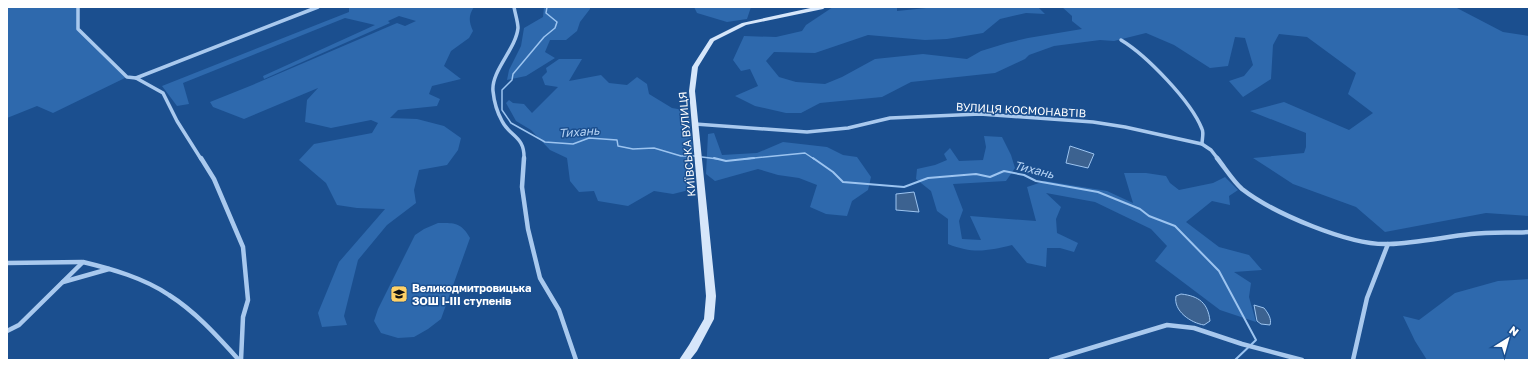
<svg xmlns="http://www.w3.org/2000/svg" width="1536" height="367" font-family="'Golos Text',sans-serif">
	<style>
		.green { fill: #2e69ad }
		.water { fill: #3c6290; stroke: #9cc4f0 }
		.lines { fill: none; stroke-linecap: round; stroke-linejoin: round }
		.stream-far1 { stroke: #9cc4f0; stroke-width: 1.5 }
		.stream { stroke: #9cc4f0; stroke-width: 2 }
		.minor-far1 { stroke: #a9c9ee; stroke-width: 3.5 }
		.minor { stroke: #a9c9ee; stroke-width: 4.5 }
		.secondary { fill: #d6e6fa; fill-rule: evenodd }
		.labels { text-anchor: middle; stroke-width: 3; stroke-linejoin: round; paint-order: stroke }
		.street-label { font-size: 11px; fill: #fff; stroke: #1b4f8f }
		.poi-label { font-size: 11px; font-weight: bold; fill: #fff; stroke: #1b4f8f; text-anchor: start }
		.water-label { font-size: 12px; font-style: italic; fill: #b5d3f5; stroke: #1b4f8f }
	</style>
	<rect width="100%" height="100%" fill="#1b4f8f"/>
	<g class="green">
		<path d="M 7,7 L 78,7 L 78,29 L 127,77 L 53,113 L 37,106 L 7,118 Z"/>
		<path d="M 349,7 L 474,7 C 468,16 469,22 473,31 L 469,38 L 451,51 L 444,66 L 461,79 L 432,86 L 429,94 L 440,99 L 437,106 L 398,110 L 390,118 L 417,119 L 444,126 L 461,138 L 458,150 L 447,165 L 419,170 L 414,190 L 416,203 L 387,225 L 358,260 L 344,316 L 347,325 L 322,327 L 318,313 L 339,262 L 385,209 L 357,208 L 337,205 L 326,183 L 299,160 L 314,144 L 372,133 L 378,123 L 371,120 L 331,128 L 305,122 L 307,100 L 318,88 L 244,119 L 213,107 L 210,102 L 250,86 L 397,23 L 405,26 L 416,21 L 399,16 L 388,21 L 390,23 L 264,79 L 263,76 L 375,25 L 345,18 L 183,83 L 189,104 L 177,106 L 162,86 L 349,12 Z"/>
		<path d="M 544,7 L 590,7 L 590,9 L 580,22 L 577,31 L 566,40 L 550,40 L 545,52 L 555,58 L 526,76 L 507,80 L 509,70 L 521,46 L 524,28 L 543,17 Z"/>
		<path d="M 694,7 L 751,7 L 747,19 L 727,22 L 697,13 Z"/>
		<path d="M 833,7 L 897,7 L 897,11 L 936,7 L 1038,7 L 1045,14 L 1026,13 L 1000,19 L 983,33 L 947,39 L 925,40 L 868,35 L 815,53 L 774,52 L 766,61 L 779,77 L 796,82 L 825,84 L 842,77 L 875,59 L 923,54 L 967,59 L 981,51 L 1007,43 L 1028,38 L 1082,29 L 1072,21 L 1072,16 L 1062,7 L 1455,7 L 1503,32 L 1529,36 L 1529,216 L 1486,213 L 1385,232 L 1356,207 L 1293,184 L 1253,158 L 1304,153 L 1306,147 L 1306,133 L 1250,111 L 1284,102 L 1349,130 L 1373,113 L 1348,94 L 1356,73 L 1307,37 L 1279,34 L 1273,45 L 1271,79 L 1243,97 L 1229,81 L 1244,76 L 1253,65 L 1245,38 L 1235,37 L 1228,66 L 1210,68 L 1174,45 L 1146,33 L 1114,41 L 1100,40 L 1054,46 L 1029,55 L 1025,59 L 995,73 L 911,82 L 882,97 L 820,103 L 801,113 L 786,113 L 755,106 L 735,96 L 758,86 L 750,69 L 741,71 L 733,60 L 744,36 L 776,37 L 802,31 L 806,25 Z"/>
		<path d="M 559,59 L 582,59 L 569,81 L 601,75 L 609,83 L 627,85 L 637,77 L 647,84 L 649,94 L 672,108 L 689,111 L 693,151 L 693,189 L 673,194 L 654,191 L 628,206 L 598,201 L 594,191 L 579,192 L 570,181 L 567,158 L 550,150 L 531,130 L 516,121 L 506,103 L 509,100 L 513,103 L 524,104 L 532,113 L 558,87 L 545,85 L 542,77 L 547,72 L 546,68 Z"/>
		<path d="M 714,133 L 722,155 L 757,153 L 783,142 L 827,147 L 843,155 L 857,157 L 871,177 L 868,190 L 852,201 L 847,216 L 826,214 L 810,207 L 817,185 L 799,178 L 778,175 L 758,169 L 715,181 L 706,174 L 708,134 Z"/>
		<path d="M 984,136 L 1002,137 L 1011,155 L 1015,168 L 1006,181 L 953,184 L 963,210 L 959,221 L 962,239 L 981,240 L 970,216 L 1036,221 L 1027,187 L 1045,181 L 1107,191 L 1133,203 L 1124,173 L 1146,173 L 1166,176 L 1170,183 L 1179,190 L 1213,183 L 1225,177 L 1238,190 L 1229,196 L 1230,205 L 1212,201 L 1186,222 L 1219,247 L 1249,255 L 1262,270 L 1234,272 L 1251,283 L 1249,297 L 1256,322 L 1220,310 L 1155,261 L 1167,246 L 1151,229 L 1095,202 L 1046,193 L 1061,207 L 1056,219 L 1057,233 L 1078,243 L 1074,252 L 1060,248 L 1047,248 L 1046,267 L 1027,263 L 1012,245 C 987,251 973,254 948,244 L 948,219 L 937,211 L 931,191 L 916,179 L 917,169 L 935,165 L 947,160 L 944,154 L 950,148 L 959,161 L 983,160 L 986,147 Z"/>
		<path d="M 438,223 C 454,223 461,222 470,238 L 441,319 L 428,329 L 414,337 L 398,338 L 381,333 L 374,321 L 378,309 L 415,235 L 424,229 Z"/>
		<path d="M 1529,279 L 1529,360 L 1427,360 L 1415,341 L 1403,316 L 1419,320 L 1455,293 L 1498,281 Z"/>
	</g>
	<g class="water">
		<path d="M 1070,146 L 1094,154 L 1088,168 L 1066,163 Z"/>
		<path d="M 914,192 L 919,212 L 896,210 L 896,194 Z"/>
		<path d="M 1181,294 C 1199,296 1208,303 1210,321 L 1204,325 C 1191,323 1173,311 1176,296 Z"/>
		<path d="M 1254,305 L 1264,308 C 1268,313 1272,319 1270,325 L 1261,324 L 1257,321 Z"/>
	</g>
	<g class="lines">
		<g class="stream-far1">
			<path d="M 547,7 L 546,13 L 557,22 L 555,28 L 544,37 L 513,74 L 512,80 L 502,90 L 502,110 L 511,123 L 545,142 L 573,144 L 589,138 L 617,140 L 618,146 L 633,149 L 654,148 L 681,156 L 695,156"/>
			<path d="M 702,157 L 718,159"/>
			<path d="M 744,159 L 805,153 L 814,159"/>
		</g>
		<g class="stream">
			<path d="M 714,158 L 726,161 L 754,158"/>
			<path d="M 813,158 L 833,172 L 843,182 L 904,187 L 928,178 L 976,174 L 990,177 L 1004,171 L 1024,175 L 1036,181 L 1098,192 L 1140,209 L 1149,216 L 1175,226 L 1219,271 L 1256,340 L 1235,360"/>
		</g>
		<g class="minor-far1">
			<path d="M 78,7 L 78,29 L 127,77 L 136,78"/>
			<path d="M 514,7 C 515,13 518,22 518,28 C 516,49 491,71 493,91 C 494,101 497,112 502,121 C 510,137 525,136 524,159"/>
			<path d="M 1121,40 C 1146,55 1191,101 1202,129 C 1204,133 1202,139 1202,144"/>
			<path d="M 695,124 L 807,132 L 848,128 L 890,118 L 980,114 L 1093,122 L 1125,127 L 1202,144 L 1211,150 L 1218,159"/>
			<path d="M 201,159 L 177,121 L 163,93 L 136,78 L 318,7"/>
		</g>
		<g class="minor">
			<path d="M 201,158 L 214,179 L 243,247 L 248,300 L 243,317 L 241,360"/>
			<path d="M 524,158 L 522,187 L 528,229 L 540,278 L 559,310 L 576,360"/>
			<path d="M 1217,158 C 1225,168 1233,181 1242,189 C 1273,213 1350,246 1389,244 C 1416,243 1444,237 1471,234 C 1490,232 1510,233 1529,232"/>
			<path d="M 7,263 L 82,262"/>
			<path d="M 63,282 L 109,269"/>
			<path d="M 7,331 L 19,325 L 83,262 C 112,269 144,278 169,295 C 196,312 218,337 239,360"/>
			<path d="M 1051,360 L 1167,325 L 1194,328 L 1242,344 L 1302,360"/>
			<path d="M 1353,360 L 1367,298 L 1388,244"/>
		</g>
		<path class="secondary" d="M 815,7 L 826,7 L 823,9 L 746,25 L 714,41 L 698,67 L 695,91 L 716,296 L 714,319 L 697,351 L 690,360 L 679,360 L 689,345 L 704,319 L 706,296 L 689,91 L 692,67 L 710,39 L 742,23 Z"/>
	</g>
	<defs>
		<g id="school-square" transform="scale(0.9)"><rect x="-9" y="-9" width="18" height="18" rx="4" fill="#ffd166" stroke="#1b4f8f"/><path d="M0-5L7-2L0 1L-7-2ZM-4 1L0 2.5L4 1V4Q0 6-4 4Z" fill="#111"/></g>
	</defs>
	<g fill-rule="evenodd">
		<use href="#school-square" x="399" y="294"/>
	</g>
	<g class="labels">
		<g class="street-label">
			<text transform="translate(1021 110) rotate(3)" y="4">ВУЛИЦЯ КОСМОНАВТІВ</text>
			<text transform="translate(687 144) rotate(-95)" y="4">КИЇВСЬКА ВУЛИЦЯ</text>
		</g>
		<g class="poi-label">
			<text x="412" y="292">Великодмитровицька<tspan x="412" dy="13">ЗОШ І-ІІІ ступенів</tspan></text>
		</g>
		<g class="water-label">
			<text transform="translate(579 132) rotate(-4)" y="4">Тихань</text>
			<text transform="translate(1034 170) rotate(14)" y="4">Тихань</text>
		</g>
	</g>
	<rect width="1536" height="367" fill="none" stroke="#ffffff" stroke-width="16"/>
	<g transform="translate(1508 339) rotate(37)" stroke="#1b4f8f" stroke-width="3" paint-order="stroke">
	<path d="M0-3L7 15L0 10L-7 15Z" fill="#ffffff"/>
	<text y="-6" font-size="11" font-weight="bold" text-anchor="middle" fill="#ffffff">N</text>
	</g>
</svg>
